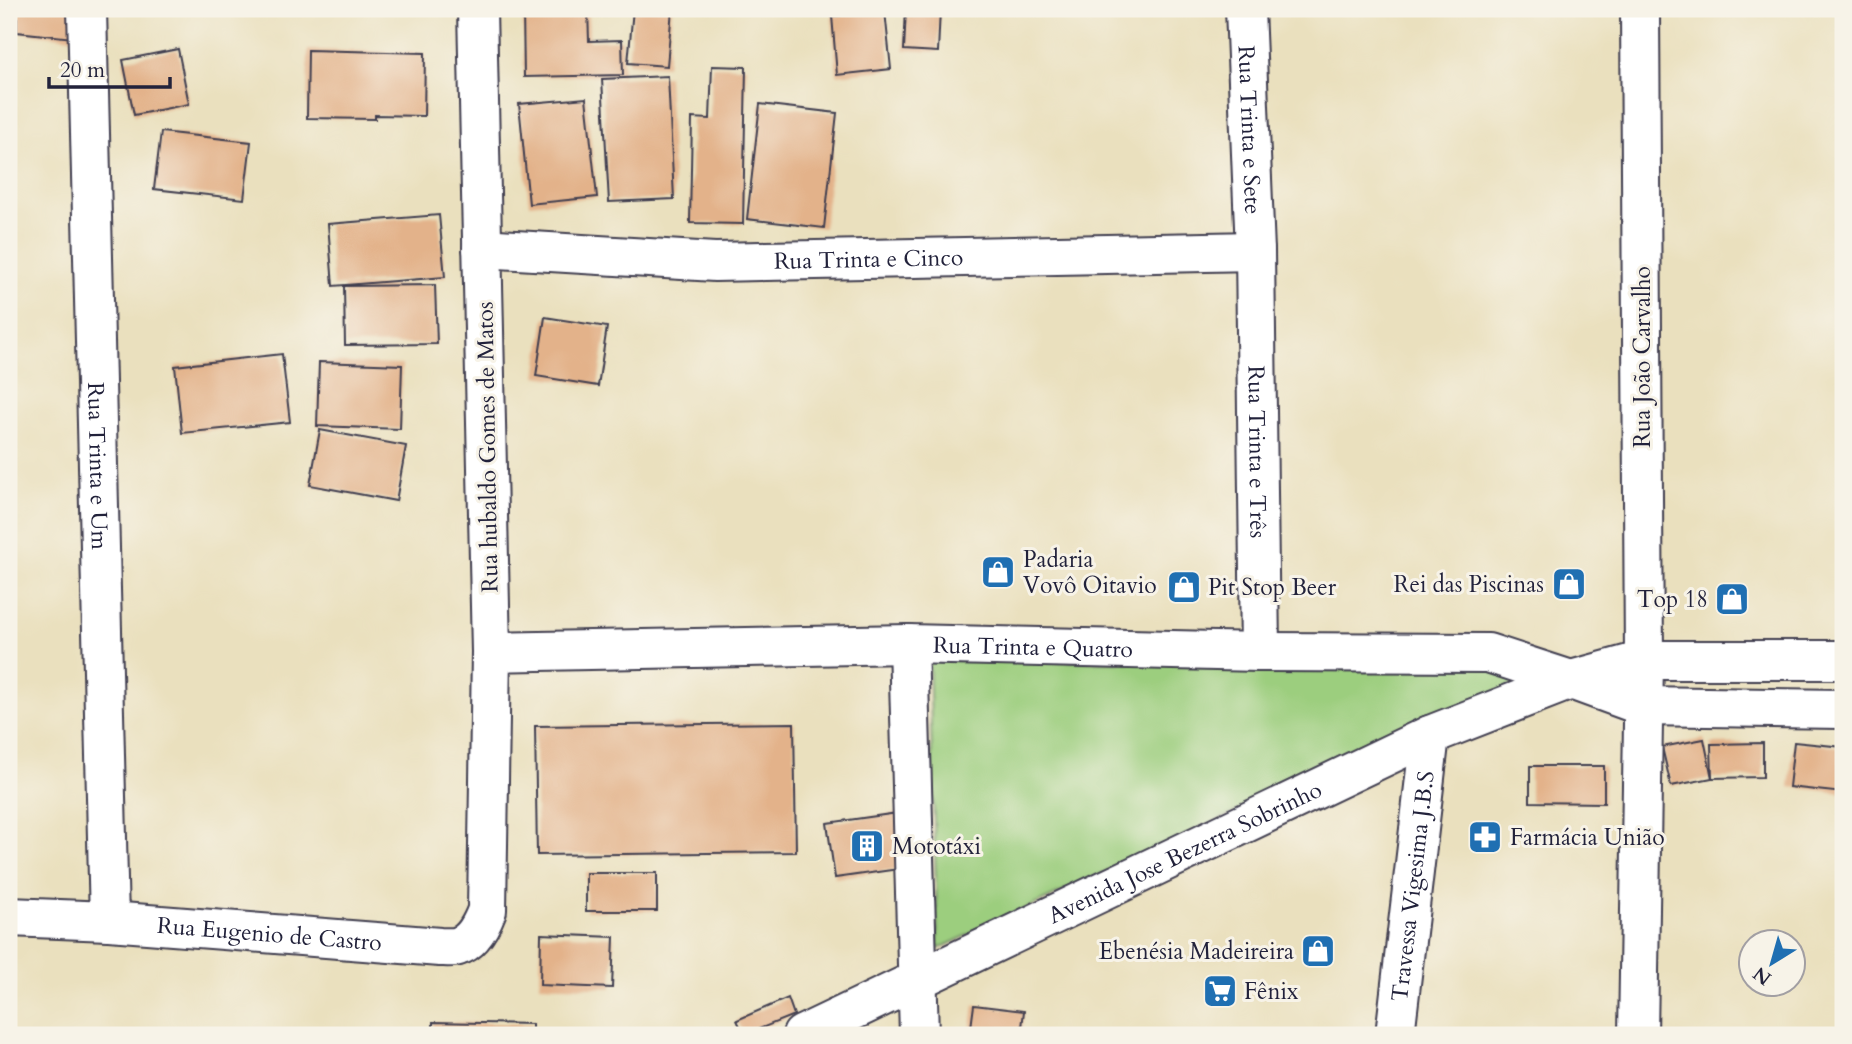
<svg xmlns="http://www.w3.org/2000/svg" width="1852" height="1044" font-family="Cardo,serif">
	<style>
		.green { fill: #9cce7e; stroke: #5f785c; stroke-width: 2 }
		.building { fill: #e3b28a }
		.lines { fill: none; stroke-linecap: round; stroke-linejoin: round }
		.street-casing { stroke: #403e4f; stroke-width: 42 }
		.secondary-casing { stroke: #403e4f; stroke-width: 42 }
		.street { stroke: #fff; stroke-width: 38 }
		.secondary { stroke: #fff; stroke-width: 38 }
		.labels { text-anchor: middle; stroke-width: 6; stroke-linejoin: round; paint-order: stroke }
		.street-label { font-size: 23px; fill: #22223b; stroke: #f7f3e8 }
		.poi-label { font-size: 23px; fill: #22223b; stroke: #f7f3e8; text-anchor: start }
	</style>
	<rect width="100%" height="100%" fill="#f7f3e8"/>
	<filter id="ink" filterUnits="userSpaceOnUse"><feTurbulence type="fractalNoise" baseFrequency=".0143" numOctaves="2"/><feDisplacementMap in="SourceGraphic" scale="14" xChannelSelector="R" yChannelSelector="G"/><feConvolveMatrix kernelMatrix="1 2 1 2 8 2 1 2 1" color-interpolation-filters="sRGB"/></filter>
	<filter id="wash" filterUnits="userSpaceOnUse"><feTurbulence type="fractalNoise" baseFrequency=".00686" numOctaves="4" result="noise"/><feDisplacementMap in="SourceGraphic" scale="28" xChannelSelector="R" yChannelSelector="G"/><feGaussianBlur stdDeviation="1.57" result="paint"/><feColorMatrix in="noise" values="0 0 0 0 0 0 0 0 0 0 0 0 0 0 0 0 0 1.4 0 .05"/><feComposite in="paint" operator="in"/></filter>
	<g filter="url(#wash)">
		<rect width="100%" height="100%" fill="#eae0be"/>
		<path class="green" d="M 929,660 L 1495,665 L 1525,679 L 938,949 Z"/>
		<g id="blocks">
			<g class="building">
				<path d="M 17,9 L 75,9 L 73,38 L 17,32 Z"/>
				<path d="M 523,9 L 588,9 L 589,41 L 622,40 L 623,75 L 524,77 Z"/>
				<path d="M 633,9 L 672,9 L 667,66 L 628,63 Z"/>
				<path d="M 906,9 L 940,9 L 938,52 L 904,50 Z"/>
				<path d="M 885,11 L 891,69 L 837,75 L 832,16 Z"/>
				<path d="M 178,49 L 189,104 L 134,115 L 123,60 Z"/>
				<path d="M 308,50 L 425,53 L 424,116 L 375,115 L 375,119 L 307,118 Z"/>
				<path d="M 712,66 L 746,67 L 743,224 L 690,223 L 692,118 L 710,119 Z"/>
				<path d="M 668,76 L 674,199 L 609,202 L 602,79 Z"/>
				<path d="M 586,98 L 597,197 L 529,204 L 519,104 Z"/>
				<path d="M 760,104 L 837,113 L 824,228 L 747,219 Z"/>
				<path d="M 161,132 L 251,142 L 244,199 L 154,189 Z"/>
				<path d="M 439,215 L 445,277 L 333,286 L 328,224 Z"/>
				<path d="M 435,285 L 437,344 L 345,345 L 344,286 Z"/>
				<path d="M 545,317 L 607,327 L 598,386 L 536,376 Z"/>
				<path d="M 282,354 L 290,422 L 182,433 L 175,366 Z"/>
				<path d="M 319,362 L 402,365 L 400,429 L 317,426 Z"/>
				<path d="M 320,430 L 406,446 L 396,501 L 310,485 Z"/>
				<path d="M 794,723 L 796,852 L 537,855 L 535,726 Z"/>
				<path d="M 1704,739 L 1712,778 L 1671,786 L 1662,747 Z"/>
				<path d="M 1794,742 L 1843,747 L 1843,793 L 1789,787 Z"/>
				<path d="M 1763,743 L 1763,777 L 1712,778 L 1711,744 Z"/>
				<path d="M 1530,766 L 1604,766 L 1604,803 L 1530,802 Z"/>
				<path d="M 898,813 L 906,868 L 835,878 L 827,823 Z"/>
				<rect x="586" y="873" width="71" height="38"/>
				<path d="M 541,934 L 614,937 L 612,988 L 540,985 Z"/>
				<path d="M 788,998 L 794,1015 L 744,1035 L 737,1020 Z"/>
				<path d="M 974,1005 L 1024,1011 L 1021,1035 L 970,1035 Z"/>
				<path d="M 433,1022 L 532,1024 L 532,1035 L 433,1035 Z"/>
			</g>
		</g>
	</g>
	<g filter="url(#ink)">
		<use href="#blocks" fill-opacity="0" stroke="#403e4f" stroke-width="2"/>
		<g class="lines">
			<g class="street-casing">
				<g id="street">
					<path id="s1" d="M 87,9 L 109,921"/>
					<path id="s2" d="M 1245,9 L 1255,251 L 1260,652"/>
					<path id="s3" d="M 482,248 L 715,262 L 1255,251"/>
					<path d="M 908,644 L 919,1035"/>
					<path id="s4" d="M 491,652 L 908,644 L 1260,652 L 1488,653 L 1571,680"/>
					<path id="s5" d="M 9,917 L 109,921 L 440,947 C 445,947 453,948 458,946 C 473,942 482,923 487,910 L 491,652 L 477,9"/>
					<path id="s6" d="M 1395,1035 L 1430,735"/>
					<path d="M 1638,1035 L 1644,660 L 1640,9"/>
				</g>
			</g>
			<g class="secondary-casing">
				<g id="secondary">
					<path d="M 1571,680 L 1642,706 L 1843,709"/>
					<path id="s7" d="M 802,1035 L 1430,735 L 1571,680 L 1644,660 L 1843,660"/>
				</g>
			</g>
			<use href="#street" class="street"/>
			<use href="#secondary" class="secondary"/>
		</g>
	</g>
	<defs>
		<g id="shop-square" transform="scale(1.75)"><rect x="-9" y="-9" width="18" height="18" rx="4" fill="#1f6fb2" stroke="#f7f3e8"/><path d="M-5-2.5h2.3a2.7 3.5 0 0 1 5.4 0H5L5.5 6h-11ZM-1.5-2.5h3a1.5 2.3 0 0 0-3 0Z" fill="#fff"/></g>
		<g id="pharmacy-square" transform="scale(1.75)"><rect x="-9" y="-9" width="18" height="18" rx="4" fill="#1f6fb2" stroke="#f7f3e8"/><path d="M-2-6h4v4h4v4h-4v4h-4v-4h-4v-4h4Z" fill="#fff"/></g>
		<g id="building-square" transform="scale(1.75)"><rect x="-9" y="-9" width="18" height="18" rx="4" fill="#1f6fb2" stroke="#f7f3e8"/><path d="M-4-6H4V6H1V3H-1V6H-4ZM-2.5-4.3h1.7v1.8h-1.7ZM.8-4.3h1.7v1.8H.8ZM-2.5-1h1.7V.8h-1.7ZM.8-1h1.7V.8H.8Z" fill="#fff"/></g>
		<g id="supermarket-square" transform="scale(1.75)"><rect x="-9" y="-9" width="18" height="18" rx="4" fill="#1f6fb2" stroke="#f7f3e8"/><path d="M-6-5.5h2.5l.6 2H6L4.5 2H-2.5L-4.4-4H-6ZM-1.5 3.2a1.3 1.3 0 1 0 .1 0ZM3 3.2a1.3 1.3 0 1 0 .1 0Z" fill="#fff"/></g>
	</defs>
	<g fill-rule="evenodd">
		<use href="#shop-square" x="998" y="572"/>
		<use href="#shop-square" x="1569" y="584"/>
		<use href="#shop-square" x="1184" y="587"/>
		<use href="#shop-square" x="1732" y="599"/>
		<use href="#pharmacy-square" x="1485" y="837"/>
		<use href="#building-square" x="867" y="846"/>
		<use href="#shop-square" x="1318" y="951"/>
		<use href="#supermarket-square" x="1220" y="991"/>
	</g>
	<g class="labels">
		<g class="street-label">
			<text dy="8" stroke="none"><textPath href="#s2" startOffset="121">Rua Trinta e Sete</textPath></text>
			<text dy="8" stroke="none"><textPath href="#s3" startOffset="387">Rua Trinta e Cinco</textPath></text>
			<text transform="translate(1642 357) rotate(-90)" y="8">Rua João Carvalho</text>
			<text transform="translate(487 447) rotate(-91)" y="8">Rua hubaldo Gomes de Matos</text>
			<text dy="8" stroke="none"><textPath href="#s2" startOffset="443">Rua Trinta e Três</textPath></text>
			<text dy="8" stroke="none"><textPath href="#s1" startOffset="457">Rua Trinta e Um</textPath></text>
			<text dy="8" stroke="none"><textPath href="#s4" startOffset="542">Rua Trinta e Quatro</textPath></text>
			<text dy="8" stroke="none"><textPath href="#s7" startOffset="424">Avenida Jose Bezerra Sobrinho</textPath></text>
			<text dy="8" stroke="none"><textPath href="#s6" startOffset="150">Travessa Vigesima J.B.S</textPath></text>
			<text dy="8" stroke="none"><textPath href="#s5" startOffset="261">Rua Eugenio de Castro</textPath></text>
		</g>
		<g class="poi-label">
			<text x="1023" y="567">Padaria<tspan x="1023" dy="26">Vovô Oitavio</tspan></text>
			<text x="1544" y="592" text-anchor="end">Rei das Piscinas</text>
			<text x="1208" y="595">Pit Stop Beer</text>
			<text x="1708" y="607" text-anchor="end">Top 18</text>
			<text x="1510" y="845">Farmácia União</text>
			<text x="892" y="854">Mototáxi</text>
			<text x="1294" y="959" text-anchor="end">Ebenésia Madeireira</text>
			<text x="1244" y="999">Fênix</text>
		</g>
	</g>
	<rect width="1852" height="1044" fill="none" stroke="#f7f3e8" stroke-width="35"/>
	<g transform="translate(1772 963) rotate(217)"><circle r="33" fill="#f7f3e8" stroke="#a29fa3" stroke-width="2"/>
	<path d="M0-5L12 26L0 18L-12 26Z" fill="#1f6fb2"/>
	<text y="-10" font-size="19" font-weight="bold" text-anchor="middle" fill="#22223b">N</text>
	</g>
	<path d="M49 77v10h121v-10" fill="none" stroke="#22223b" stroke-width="3.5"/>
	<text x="60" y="77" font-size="21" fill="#22223b" stroke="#f7f3e8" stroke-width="5" paint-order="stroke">20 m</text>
</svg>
